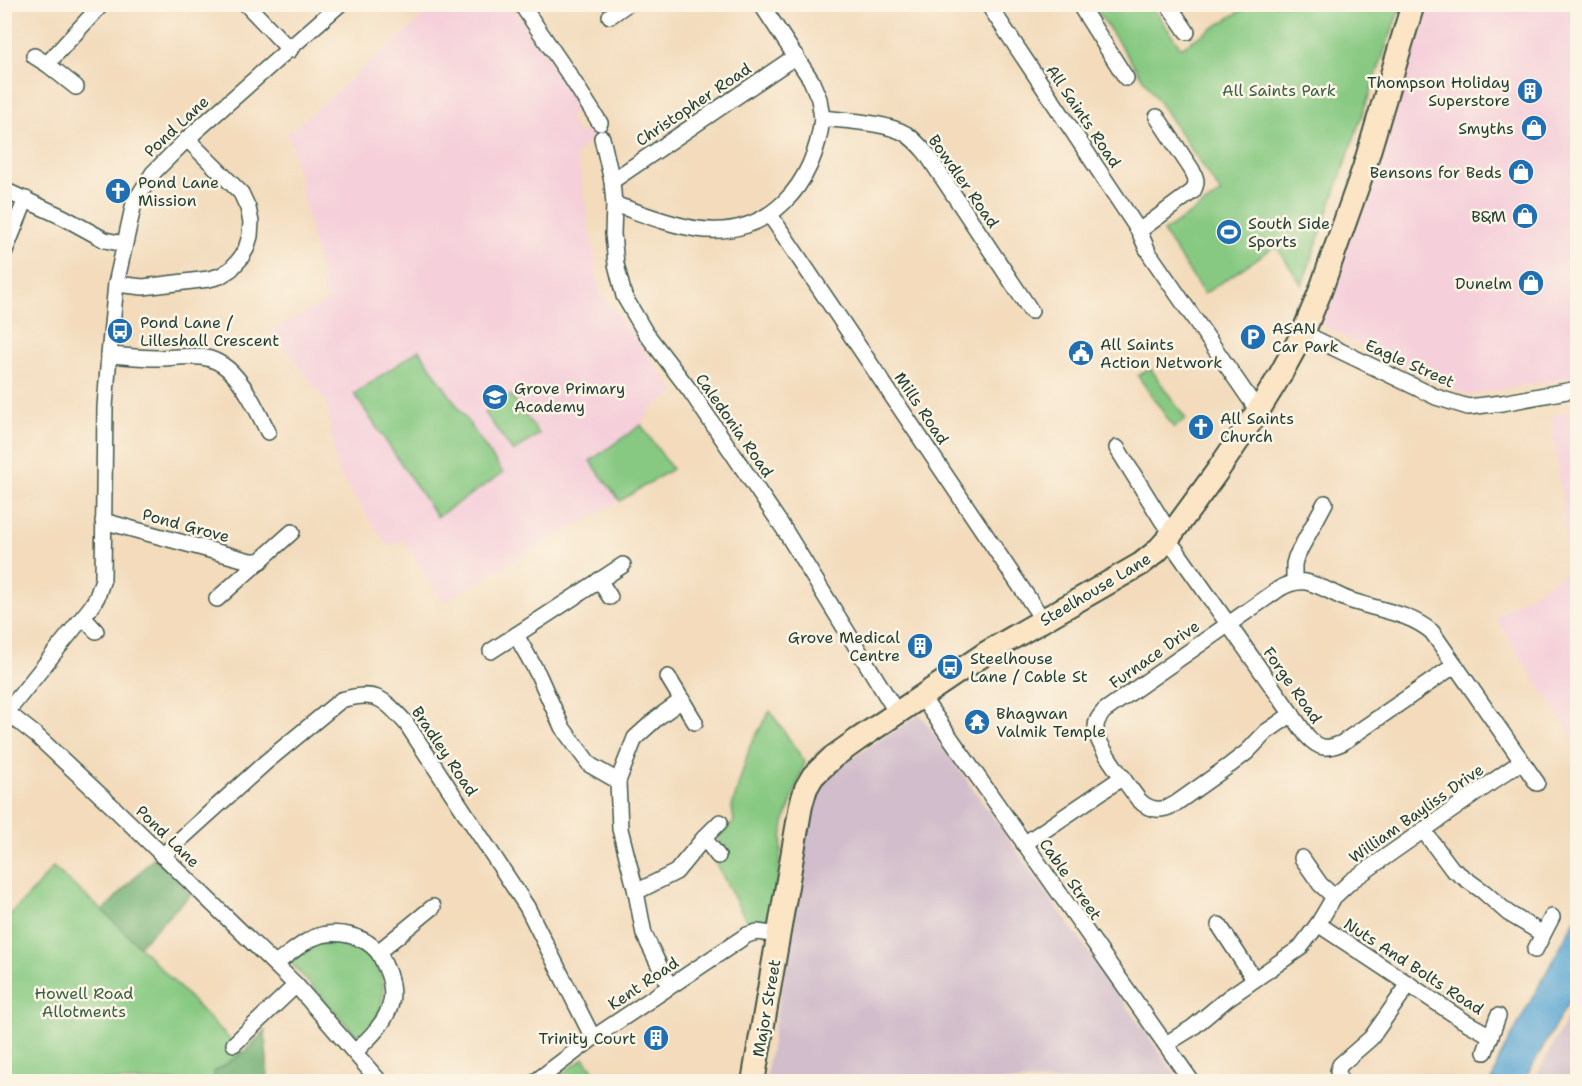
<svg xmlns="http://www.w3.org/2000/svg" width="1582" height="1086" font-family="'Shantell Sans',sans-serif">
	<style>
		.built { fill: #f5cfda }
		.industrial { fill: #d1bdcb }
		.green { fill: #87c982; stroke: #53835b; stroke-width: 1.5 }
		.forest { fill: #6dad70; stroke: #467552; stroke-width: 1.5 }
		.water { fill: #5da7d4; stroke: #3e7284; stroke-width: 1.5 }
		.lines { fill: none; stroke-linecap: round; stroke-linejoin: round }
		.street-casing { stroke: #3f5548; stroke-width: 18 }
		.secondary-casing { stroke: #3f5548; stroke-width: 26 }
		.street { stroke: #fff; stroke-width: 15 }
		.secondary { stroke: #fce5c4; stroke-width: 22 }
		.labels { text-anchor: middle; stroke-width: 5; stroke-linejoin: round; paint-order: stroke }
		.poi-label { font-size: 16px; fill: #1f3d34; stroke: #fcf5e5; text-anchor: start }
		.park-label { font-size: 16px; fill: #396048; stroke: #fcf5e5 }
		.street-label { font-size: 16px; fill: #1f3d34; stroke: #fcf5e5 }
	</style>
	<rect width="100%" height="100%" fill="#fcf5e5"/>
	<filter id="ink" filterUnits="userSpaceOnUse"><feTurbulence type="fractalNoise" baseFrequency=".0167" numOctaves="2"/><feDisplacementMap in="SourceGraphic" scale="12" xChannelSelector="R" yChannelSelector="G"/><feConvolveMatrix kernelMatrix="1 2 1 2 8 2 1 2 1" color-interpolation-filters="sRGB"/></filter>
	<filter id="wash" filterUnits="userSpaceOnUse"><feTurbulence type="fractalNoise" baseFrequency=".008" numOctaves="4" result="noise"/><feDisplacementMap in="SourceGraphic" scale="24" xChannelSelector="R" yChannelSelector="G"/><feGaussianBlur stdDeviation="1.35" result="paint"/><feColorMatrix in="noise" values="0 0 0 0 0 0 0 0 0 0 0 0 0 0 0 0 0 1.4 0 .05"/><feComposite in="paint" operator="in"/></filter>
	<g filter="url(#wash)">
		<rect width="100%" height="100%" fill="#f3dbbc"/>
		<g class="built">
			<path d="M 437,5 L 511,5 L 570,89 L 576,105 L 575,112 L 568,117 L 579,134 L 590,130 L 596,133 L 576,154 L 601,293 L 675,392 L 648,411 L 647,417 L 640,423 L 672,469 L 620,501 L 443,602 L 403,540 L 388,547 L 337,470 L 326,402 L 271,330 L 327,302 L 290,139 L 286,135 Z"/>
			<path d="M 1424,5 L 1577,5 L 1577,376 L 1470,395 L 1459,392 L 1415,372 L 1316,322 L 1408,70 Z"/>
			<path d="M 1577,411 L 1578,411 L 1577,742 L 1573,738 L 1495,617 L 1570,570 L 1551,416 L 1566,412 Z"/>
		</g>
		<g class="industrial">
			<path d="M 920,714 L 1180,1081 L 765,1082 L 791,932 L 810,811 L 827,774 Z"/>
			<path d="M 1577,1000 L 1577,1081 L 1533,1081 L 1534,1080 Z"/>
		</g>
		<g class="green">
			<path d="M 1093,5 L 1151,5 L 1181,48 L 1250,5 L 1401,5 L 1302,285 L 1276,246 L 1204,294 L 1163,232 L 1221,193 Z"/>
			<path d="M 419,350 L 503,473 L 437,517 L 354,394 Z"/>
			<path d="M 1150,368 L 1186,419 L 1174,428 L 1138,376 Z"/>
			<path d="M 511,395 L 539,434 L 513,452 L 485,413 Z"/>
			<path d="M 641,425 L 672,469 L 620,501 L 590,461 Z"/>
			<path d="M 770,711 L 805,762 L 784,823 L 774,912 L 762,922 L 746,920 L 715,862 L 725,853 L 717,838 L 734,822 L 732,807 L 750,746 Z"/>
			<path d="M 53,867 L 103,911 L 139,946 L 243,1053 L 265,1031 L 268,1081 L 5,1081 L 4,921 L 33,891 Z"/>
			<path d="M 344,940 C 349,942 356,943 361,947 C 381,963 388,985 380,1010 C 379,1015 378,1018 374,1022 C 368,1029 365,1033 356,1035 L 290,962 L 316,944 Z"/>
			<path d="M 584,1058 L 601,1081 L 551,1081 L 580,1061 Z"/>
		</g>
		<g class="forest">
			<path d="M 154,857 L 191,894 L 139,946 L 103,911 Z"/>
			<path d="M 265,1031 L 268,1081 L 214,1081 L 214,1072 L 243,1053 Z"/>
		</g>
		<path class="water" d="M 1577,916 L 1577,987 L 1524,1081 L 1492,1081 L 1499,1059 Z"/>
	</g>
	<g filter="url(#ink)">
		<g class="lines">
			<g class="street-casing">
				<g id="street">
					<path d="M 246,4 L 290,50"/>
					<path d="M 521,4 L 570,76 L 600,123"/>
					<path d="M 761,4 L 811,80 L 819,99 L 822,118 C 845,121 885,122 906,134 C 914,139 920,146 926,153 L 1031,311"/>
					<path d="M 988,4 L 1139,231 L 1147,249"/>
					<path d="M 1079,4 L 1126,78"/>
					<path d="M 1168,4 L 1187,32"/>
					<path d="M 610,16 L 627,4"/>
					<path d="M 34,56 L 47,64 L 76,87"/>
					<path d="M 47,64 L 102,4"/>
					<path d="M 602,138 L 612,181 L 614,204 L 613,234 L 616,264 L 624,296 L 645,332 L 691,392 L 784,529 L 897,713"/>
					<path d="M 612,181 L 796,56"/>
					<path d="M 4,190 L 63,217 L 105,240 L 124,244"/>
					<path d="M 614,204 C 641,213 669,225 697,229 C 769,239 815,185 822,118"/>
					<path d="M 770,215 L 1043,620"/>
					<path d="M 1139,231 L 1193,191 C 1198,182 1196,178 1192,170 L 1157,117"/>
					<path d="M 4,253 L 26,199"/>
					<path d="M 1151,256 L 1258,411"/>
					<path d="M 116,284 L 143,287 L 209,279 L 220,276 L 231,269 L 240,259 L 246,249 L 250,236 L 251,222 L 248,208 L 241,193 L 187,139"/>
					<path d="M 1303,333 L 1436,397 L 1468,407 L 1502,403 L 1578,389"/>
					<path d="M 109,355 C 125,356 141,358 156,358 C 181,358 207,350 228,369 C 246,385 257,410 268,432"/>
					<path d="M 1117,448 L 1163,522 L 1173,531"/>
					<path d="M 103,521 L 250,561 L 261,561"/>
					<path d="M 1167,540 L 1176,550 L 1307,736 C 1319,749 1326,750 1342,743 L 1455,665"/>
					<path d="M 599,580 L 610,597"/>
					<path d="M 1294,582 L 1294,564 L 1296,557 L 1325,503"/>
					<path d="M 217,599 L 292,532"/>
					<path d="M 83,617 L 96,631"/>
					<path d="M 491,651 L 516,635"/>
					<path d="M 668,677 L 695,722"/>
					<path d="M 921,696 L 1192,1082"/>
					<path d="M 4,710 L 37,736 L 112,806 L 296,985 L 380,1082"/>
					<path d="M 7,712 L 91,607 L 97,597 L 103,579 L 105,407 L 109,355 L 116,284 L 134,203 L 153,173 L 187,139 L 340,4"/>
					<path d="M 1292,714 L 1266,732 L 1247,752 L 1230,765 L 1175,804 C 1161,812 1149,811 1138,799 C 1127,783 1094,744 1096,727 C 1096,720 1100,716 1104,711 L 1279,589 C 1287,584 1296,581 1306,582 C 1321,585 1335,595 1349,600 C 1377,610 1408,612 1432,632 L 1537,783"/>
					<path d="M 618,781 L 590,765 L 562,727 L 538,674 L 516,635 L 623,565"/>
					<path d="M 1423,830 L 1452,869 L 1484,892 L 1508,913 L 1543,934"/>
					<path d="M 704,838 L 718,856"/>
					<path d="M 1024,844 L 1123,777"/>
					<path d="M 162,856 L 266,762 L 341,700 C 376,690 383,698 406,723 L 527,907 L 593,1038"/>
					<path d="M 1302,858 L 1320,884 L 1334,897"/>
					<path d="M 636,892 L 676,872 L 704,838 L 720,822"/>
					<path d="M 1318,924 L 1464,1021 L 1491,1036"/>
					<path d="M 1219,925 L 1254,979"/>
					<path d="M 1535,950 L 1552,917"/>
					<path d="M 378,952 L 433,907"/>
					<path d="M 275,964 C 287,956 300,944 313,938 C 334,929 363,934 378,952 C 382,958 385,966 388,973 C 392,985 394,997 389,1009 C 382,1027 368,1039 355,1052"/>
					<path d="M 669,986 L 644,934 L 636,892 L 620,829 L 618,781 L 635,738 L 657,718 L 682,700"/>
					<path d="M 234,1044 L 296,985"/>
					<path d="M 1166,1044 L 1192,1028 L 1228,998 L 1300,948 L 1318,924 L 1334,897 L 1351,881 L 1522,761"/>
					<path d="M 1485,1052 L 1498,1016"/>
					<path d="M 535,1082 L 593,1038 L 747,935 L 757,932 L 779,935"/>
					<path d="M 1340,1082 L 1338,1071 L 1340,1065 L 1371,1038 L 1409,984"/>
				</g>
			</g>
			<g class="secondary-casing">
				<path id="secondary" d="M 753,1082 L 801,805 L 806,788 L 813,776 L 833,757 L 857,740 L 986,653 L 1141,564 L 1156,552 L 1167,540 L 1216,473 L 1258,411 L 1279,377 L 1303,333 L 1320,292 L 1364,168 L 1413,4"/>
			</g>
			<use href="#street" class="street"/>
			<use href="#secondary" class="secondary"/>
		</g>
	</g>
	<defs>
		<g id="building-disc" transform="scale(1.35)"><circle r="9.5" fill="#1f6fb2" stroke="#fcf5e5"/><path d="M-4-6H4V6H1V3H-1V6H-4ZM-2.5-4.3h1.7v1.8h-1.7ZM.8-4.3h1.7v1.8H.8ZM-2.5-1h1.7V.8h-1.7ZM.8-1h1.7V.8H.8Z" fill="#fff"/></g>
		<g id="shop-disc" transform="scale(1.35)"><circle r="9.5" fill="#1f6fb2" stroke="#fcf5e5"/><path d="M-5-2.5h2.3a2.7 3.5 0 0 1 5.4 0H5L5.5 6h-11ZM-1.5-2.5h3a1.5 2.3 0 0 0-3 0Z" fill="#fff"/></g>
		<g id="church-disc" transform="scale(1.35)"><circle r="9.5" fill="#1f6fb2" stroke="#fcf5e5"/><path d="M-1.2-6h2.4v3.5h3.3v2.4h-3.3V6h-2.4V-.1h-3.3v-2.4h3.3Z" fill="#fff"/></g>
		<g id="stadium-disc" transform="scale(1.35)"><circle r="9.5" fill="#1f6fb2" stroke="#fcf5e5"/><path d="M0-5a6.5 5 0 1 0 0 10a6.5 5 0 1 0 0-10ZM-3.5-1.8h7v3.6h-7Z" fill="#fff"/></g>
		<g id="bus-disc" transform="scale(1.35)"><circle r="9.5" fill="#1f6fb2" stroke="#fcf5e5"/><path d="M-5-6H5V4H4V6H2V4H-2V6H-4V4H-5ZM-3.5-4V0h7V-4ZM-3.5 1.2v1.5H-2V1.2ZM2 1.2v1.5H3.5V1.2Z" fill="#fff"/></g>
		<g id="parking-disc" transform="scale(1.35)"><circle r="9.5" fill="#1f6fb2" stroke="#fcf5e5"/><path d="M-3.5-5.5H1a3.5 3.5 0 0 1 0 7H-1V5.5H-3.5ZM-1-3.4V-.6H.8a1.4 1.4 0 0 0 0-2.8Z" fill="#fff"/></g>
		<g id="civic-disc" transform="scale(1.35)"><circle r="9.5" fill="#1f6fb2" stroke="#fcf5e5"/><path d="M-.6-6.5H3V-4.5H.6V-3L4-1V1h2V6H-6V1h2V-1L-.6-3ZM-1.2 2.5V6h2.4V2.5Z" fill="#fff"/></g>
		<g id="school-disc" transform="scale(1.35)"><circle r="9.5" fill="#1f6fb2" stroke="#fcf5e5"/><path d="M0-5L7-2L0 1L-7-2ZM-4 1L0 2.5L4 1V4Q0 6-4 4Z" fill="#fff"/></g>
		<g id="temple-disc" transform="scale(1.35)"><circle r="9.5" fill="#1f6fb2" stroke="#fcf5e5"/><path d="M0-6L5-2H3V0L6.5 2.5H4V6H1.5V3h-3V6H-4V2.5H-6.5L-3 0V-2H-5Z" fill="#fff"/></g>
	</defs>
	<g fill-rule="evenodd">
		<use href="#building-disc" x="1530" y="91"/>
		<use href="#shop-disc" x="1534" y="128"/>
		<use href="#shop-disc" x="1521" y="172"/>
		<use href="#church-disc" x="118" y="191"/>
		<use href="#shop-disc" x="1525" y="216"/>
		<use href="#stadium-disc" x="1229" y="232"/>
		<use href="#shop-disc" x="1531" y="283"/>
		<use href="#bus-disc" x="120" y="331"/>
		<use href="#parking-disc" x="1253" y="337"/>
		<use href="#civic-disc" x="1081" y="353"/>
		<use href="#school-disc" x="495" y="397"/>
		<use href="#church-disc" x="1201" y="427"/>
		<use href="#building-disc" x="920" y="646"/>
		<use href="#bus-disc" x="950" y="667"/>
		<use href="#temple-disc" x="977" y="722"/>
		<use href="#building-disc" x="656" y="1038"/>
	</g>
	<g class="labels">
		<g class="poi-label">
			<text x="1510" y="88" text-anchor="end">Thompson Holiday<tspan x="1510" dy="18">Superstore</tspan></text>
			<text x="1514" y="134" text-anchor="end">Smyths</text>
			<text x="1502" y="178" text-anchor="end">Bensons for Beds</text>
			<text x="138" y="188">Pond Lane<tspan x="138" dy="18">Mission</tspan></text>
			<text x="1506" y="222" text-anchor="end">B&amp;M</text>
			<text x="1248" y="229">South Side<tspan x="1248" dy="18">Sports</tspan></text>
			<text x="1512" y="289" text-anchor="end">Dunelm</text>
			<text x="140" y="328">Pond Lane /<tspan x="140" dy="18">Lilleshall Crescent</tspan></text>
			<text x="1272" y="334">ASAN<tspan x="1272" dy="18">Car Park</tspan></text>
			<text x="1100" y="350">All Saints<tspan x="1100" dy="18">Action Network</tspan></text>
			<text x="514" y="394">Grove Primary<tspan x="514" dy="18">Academy</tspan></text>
			<text x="1220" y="424">All Saints<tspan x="1220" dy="18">Church</tspan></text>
			<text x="900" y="643" text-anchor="end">Grove Medical<tspan x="900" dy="18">Centre</tspan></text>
			<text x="970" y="664">Steelhouse<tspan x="970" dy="18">Lane / Cable St</tspan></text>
			<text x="996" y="719">Bhagwan<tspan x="996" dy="18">Valmik Temple</tspan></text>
			<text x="636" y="1044" text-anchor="end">Trinity Court</text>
		</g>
		<g class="park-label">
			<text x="1279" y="96">All Saints Park</text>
			<text x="84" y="999">Howell Road<tspan x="84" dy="18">Allotments</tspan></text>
		</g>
		<g class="street-label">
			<text transform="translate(693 104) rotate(-34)" y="6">Christopher Road</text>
			<text transform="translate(1084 116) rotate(56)" y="6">All Saints Road</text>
			<text transform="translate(176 126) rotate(-43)" y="6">Pond Lane</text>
			<text transform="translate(964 181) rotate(55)" y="6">Bowdler Road</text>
			<text transform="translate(1410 363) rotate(24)" y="6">Eagle Street</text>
			<text transform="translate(922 408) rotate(56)" y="6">Mills Road</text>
			<text transform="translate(735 425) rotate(55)" y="6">Caledonia Road</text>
			<text transform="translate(186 525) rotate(15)" y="6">Pond Grove</text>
			<text transform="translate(1095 589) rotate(-31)" y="6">Steelhouse Lane</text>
			<text transform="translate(1154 654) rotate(-35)" y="6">Furnace Drive</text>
			<text transform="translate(1293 685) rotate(55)" y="6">Forge Road</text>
			<text transform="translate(445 751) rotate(56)" y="6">Bradley Road</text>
			<text transform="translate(1416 813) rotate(-35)" y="6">William Bayliss Drive</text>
			<text transform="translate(168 836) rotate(44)" y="6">Pond Lane</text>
			<text transform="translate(1071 879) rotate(55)" y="6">Cable Street</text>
			<text transform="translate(1414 966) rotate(33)" y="6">Nuts And Bolts Road</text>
			<text transform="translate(643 983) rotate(-34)" y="6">Kent Road</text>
			<text transform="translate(766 1008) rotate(-80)" y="6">Major Street</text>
		</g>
	</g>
	<rect width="1582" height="1086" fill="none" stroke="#fcf5e5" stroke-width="24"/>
</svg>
